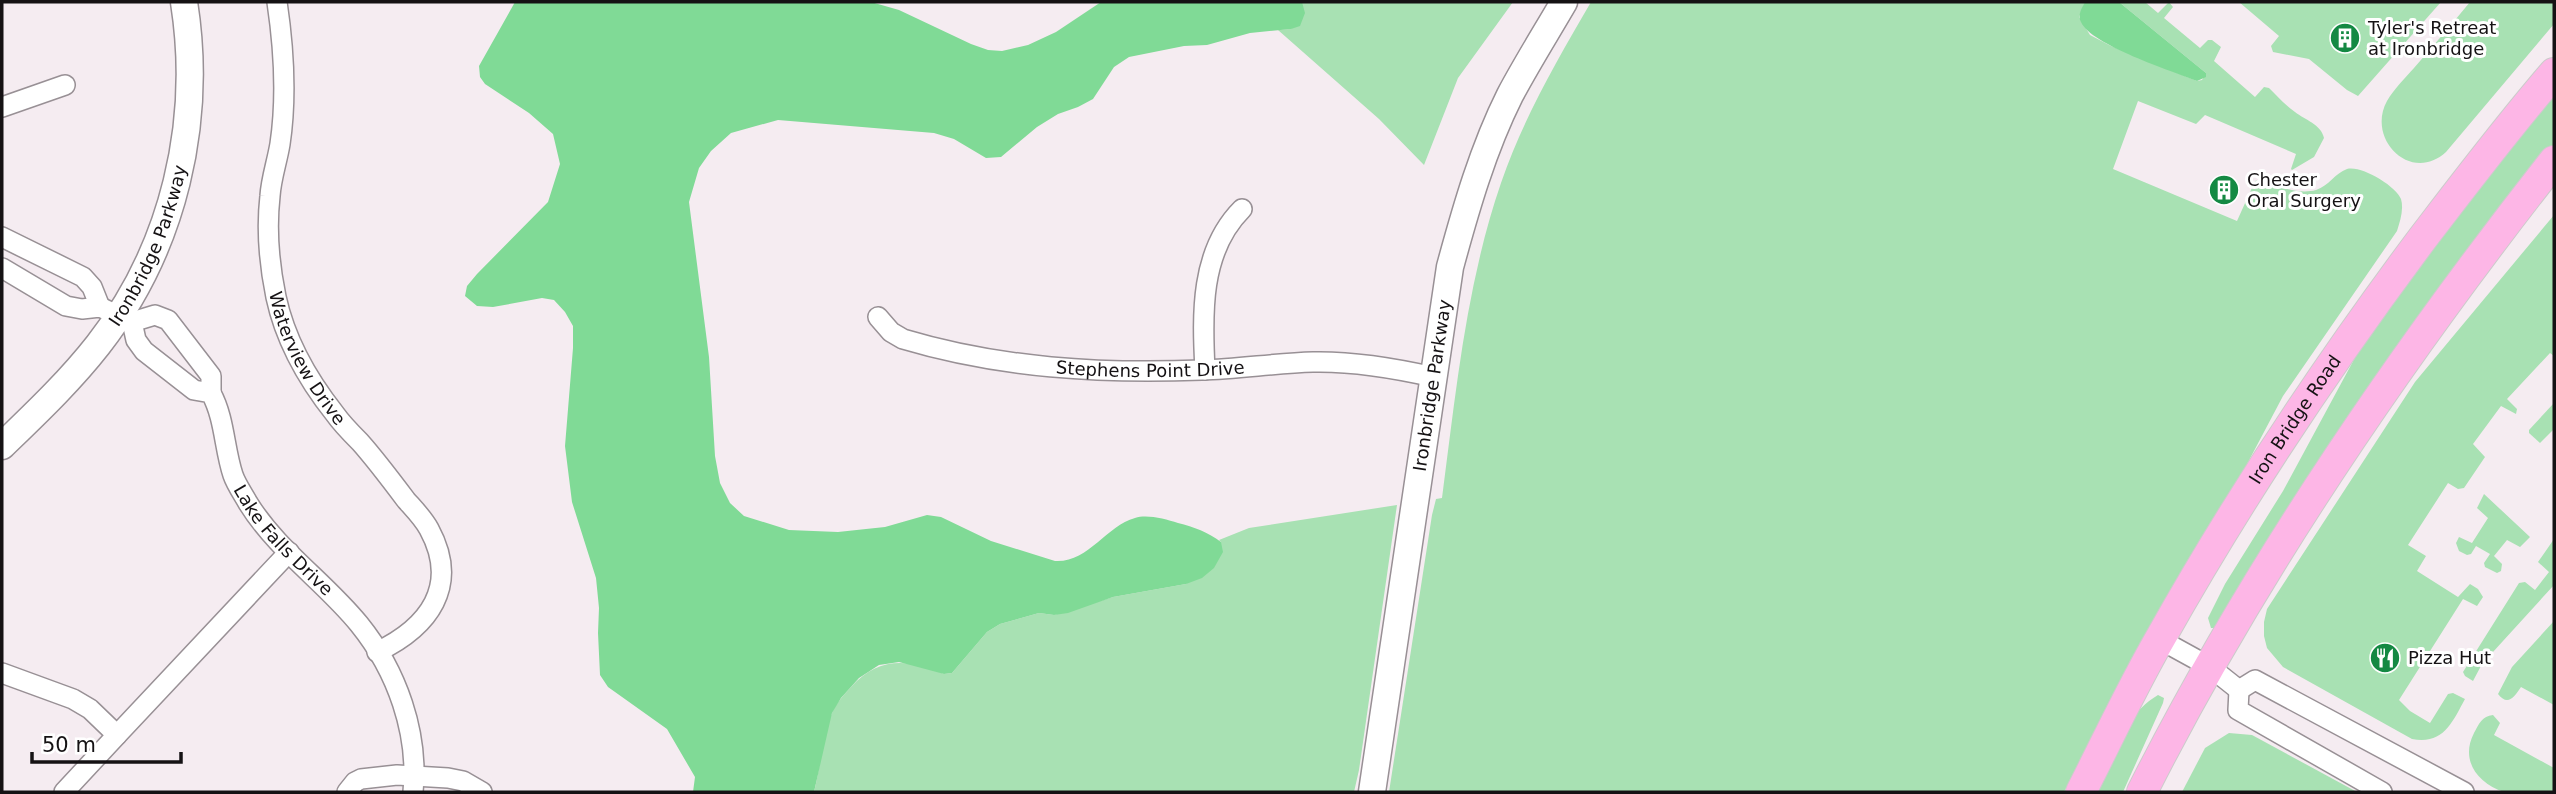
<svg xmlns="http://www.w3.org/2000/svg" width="2556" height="794" font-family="'DejaVu Sans',sans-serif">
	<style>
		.green { fill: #a8e1b3 }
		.water { fill: #80da96 }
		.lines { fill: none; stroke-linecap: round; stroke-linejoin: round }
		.street-casing { stroke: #989095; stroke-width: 22 }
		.secondary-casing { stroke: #989095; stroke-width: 29 }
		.primary-casing { stroke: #cccbcb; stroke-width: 32 }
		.street { stroke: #fff; stroke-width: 19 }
		.secondary { stroke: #fff; stroke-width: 26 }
		.primary { stroke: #fdb6e6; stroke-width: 30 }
		.labels { text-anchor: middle; stroke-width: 6; stroke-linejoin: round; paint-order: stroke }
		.poi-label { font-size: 18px; fill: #151214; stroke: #fff; text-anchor: start }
		.street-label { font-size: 18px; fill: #151214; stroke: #fff }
	</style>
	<rect width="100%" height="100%" fill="#f5ecf1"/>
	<g class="green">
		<path d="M 1302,2 L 1513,2 L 1458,78 L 1424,165 L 1379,119 L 1278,30 L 1291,29 Z"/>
		<path d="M 1591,2 L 2085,2 L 2079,17 L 2090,35 L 2111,46 L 2197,81 L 2202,80 L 2206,73 L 2119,2 L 2145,2 L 2158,13 L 2169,2 L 2173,7 L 2164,18 L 2200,48 L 2208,40 L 2212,40 L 2221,47 L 2214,61 L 2255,97 L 2264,87 L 2269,88 C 2277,96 2285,105 2295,112 C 2305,120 2321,124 2324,138 L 2314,157 L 2292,170 L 2291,169 L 2296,154 L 2205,115 L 2196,124 L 2138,101 L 2113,169 L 2237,221 L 2255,181 L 2259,180 C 2275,186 2299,195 2316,190 C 2329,186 2335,173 2347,169 C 2361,165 2396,186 2401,199 C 2404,210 2400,221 2397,231 L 2283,396 L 2227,502 L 2127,672 L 2064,792 L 1389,792 L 1432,515 L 1436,499 L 1442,498 C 1456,392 1466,285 1501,183 C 1523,119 1557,60 1591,2 Z"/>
		<path d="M 2239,2 L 2441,2 L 2358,96 L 2347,90 L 2309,59 L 2273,52 L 2271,46 L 2279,36 Z"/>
		<path d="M 2470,2 L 2554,2 L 2554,24 L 2446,152 C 2411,184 2366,139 2387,101 C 2394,89 2405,78 2414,68 C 2433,46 2452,24 2470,2 Z"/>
		<path d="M 2554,90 L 2554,144 L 2498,214 L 2214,628 L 2211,628 L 2208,618 L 2225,584 L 2283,491 L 2364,341 L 2398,286 Z"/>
		<path d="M 2554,215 L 2554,356 L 2550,353 L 2507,399 L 2517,409 L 2516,414 L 2501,406 L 2473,444 L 2485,457 L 2464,488 L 2458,489 L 2448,483 L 2408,545 L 2426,556 L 2417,571 L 2458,597 L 2470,584 L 2478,589 L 2483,597 L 2477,606 L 2463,599 L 2399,700 L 2410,711 L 2430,723 L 2448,694 L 2453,693 L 2465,699 C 2452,723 2443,745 2412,739 L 2283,667 L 2267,648 L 2264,636 L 2264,622 L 2267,609 L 2415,382 Z"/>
		<path d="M 2554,403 L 2554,429 L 2540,443 L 2529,433 L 2529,430 Z"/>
		<path d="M 2484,494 L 2530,537 L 2520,547 L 2507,540 L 2494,556 L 2502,564 L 2501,571 L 2497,573 L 2485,567 L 2484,563 L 2490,554 L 2476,546 L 2471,554 L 2467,555 L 2459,551 L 2456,543 L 2459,537 L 2472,543 L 2488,518 L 2477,508 Z"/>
		<path d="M 1397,505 L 1359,770 L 1354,792 L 814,792 C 820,769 823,734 832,713 C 836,703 844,695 851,687 C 879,656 909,659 944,674 L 952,673 L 987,632 L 1000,624 L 1039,613 L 1054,615 L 1113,597 L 1186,584 L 1221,542 L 1219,540 L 1249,528 Z"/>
		<path d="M 2554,539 L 2554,585 L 2482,664 L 2473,681 L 2465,676 L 2463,672 L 2519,583 L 2525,582 L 2535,590 L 2549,572 L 2538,562 Z"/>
		<path d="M 2554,621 L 2554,705 L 2521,687 C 2515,696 2508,707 2498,694 L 2512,667 Z"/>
		<path d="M 2158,695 L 2164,698 L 2163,703 L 2123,792 L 2092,792 C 2110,758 2124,715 2158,695 Z"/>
		<path d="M 2493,715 L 2500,723 L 2494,735 L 2554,768 L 2554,792 C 2539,792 2518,794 2504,792 C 2477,783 2460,760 2474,733 C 2479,724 2482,716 2493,715 Z"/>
		<path d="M 2229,733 L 2252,735 L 2357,792 L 2182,792 L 2205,748 Z"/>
	</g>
	<g class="water">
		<path d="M 515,2 L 871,2 L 899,10 L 971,44 L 988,50 L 1002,51 L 1028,45 L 1056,32 L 1101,2 L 1302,2 L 1305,13 L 1300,26 L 1291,29 L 1250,33 L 1207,45 L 1184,46 L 1129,57 L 1114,67 L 1093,99 L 1078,107 L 1058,114 L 1037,127 L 1001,157 L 986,158 L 954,139 L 934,133 L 778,120 L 731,133 L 711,151 L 699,168 L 689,202 L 709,357 L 715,456 L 720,483 L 730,503 L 744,516 L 789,530 L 838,532 L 866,529 L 885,527 L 927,515 L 941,517 L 991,541 L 1055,561 C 1088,563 1106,526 1135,518 C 1147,514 1165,519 1178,523 C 1194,527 1208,532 1221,542 L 1223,552 L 1214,568 L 1202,578 L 1186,584 L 1113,597 L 1068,613 L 1054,615 L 1039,613 L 1000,624 L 987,632 L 952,673 L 944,674 L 899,662 L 879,665 L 859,678 L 841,698 L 832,713 L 814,792 L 693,792 L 695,777 L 667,729 L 608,687 L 600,675 L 598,633 L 599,608 L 596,578 L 572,502 L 565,446 L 573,348 L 573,326 L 565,312 L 554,300 L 542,298 L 493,307 L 477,306 L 465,296 L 467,286 L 477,274 L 548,202 L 560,164 L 553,134 L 529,113 L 485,84 L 480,77 L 479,66 Z"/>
		<path d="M 2085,2 L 2119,2 L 2206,73 L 2206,77 L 2197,81 C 2172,71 2091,45 2081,22 C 2077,15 2082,8 2085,2 Z"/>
	</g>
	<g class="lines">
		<g class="street-casing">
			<g id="street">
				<path id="s1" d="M 277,2 C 284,49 287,97 280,144 C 277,162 271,179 270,196 C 266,231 269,263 276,297 C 285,339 308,380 335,414 C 342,424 351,433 360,442 C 376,460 391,480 406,500 C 414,509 423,518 429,529 C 460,586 429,627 377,652"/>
				<path d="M 2,107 L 65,85"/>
				<path d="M 2,237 L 83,277 L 92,287 L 100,307"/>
				<path id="s2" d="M 2,268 L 66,306 L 82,309 L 100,307 L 132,322 L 136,340 L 144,351 L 194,390 L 211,393 C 225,419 224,448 233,475 C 236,484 243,494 248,503 C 277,550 325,582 359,624 C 397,671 419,733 413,792"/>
				<path id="s3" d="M 878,317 L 891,332 L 903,339 C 1000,368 1100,374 1202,370 C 1239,369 1276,363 1313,362 C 1354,361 1394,368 1434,377"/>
				<path d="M 132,322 L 155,315 L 168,320 L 211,376 L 211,393"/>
				<path d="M 1205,370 C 1202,314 1200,251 1242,209"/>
				<path d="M 2159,639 L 2210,667 L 2239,690"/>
				<path d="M 2,673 L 73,699 L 90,709 L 117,735 L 64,792"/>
				<path d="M 2239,690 L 2255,680 L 2464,792"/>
				<path d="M 2239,690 L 2238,710 L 2382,792"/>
				<path d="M 117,735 L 289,552"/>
				<path d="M 347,792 L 355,782 L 361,779 L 397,775 L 448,778 L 463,781 L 482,792"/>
			</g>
		</g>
		<g class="secondary-casing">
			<g id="secondary">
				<path id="s4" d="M 2,446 C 35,414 69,382 98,345 C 174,248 203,122 184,2"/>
				<path id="s5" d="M 1372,792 L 1450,267 C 1466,208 1483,149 1510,95 C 1527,63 1546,33 1564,2"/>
			</g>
		</g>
		<g class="primary-casing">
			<g id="primary">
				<path id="s6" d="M 2081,792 C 2107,741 2132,687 2161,637 C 2239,498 2327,366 2422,239 C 2465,183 2508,126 2554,73"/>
				<path d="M 2142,792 C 2255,568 2399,358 2554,161"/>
			</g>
		</g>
		<use href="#street" class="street"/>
		<use href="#secondary" class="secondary"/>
		<use href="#primary" class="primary"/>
	</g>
	<defs>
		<g id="building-disc" transform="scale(1.575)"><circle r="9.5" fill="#148943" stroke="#fff"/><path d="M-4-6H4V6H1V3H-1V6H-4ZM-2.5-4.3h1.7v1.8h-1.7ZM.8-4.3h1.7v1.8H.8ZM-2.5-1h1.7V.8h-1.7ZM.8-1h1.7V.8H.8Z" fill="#fff"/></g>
		<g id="restaurant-disc" transform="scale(1.575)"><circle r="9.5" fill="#148943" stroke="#fff"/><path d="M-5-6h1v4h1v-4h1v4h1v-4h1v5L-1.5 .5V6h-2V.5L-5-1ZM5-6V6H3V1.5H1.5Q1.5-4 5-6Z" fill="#fff"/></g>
	</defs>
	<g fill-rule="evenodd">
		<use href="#building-disc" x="2345" y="38"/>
		<use href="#building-disc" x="2224" y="190"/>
		<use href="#restaurant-disc" x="2385" y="658"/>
	</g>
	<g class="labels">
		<g class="poi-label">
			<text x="2368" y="34">Tyler's Retreat<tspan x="2368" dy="21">at Ironbridge</tspan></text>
			<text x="2247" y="186">Chester<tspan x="2247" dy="21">Oral Surgery</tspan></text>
			<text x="2408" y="664">Pizza Hut</text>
		</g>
		<g class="street-label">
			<text dy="6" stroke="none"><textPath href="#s4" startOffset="252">Ironbridge Parkway</textPath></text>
			<text dy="6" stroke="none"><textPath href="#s1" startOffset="366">Waterview Drive</textPath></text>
			<text dy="6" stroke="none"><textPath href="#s3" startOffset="284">Stephens Point Drive</textPath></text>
			<text dy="6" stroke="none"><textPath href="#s5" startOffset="411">Ironbridge Parkway</textPath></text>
			<text dy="6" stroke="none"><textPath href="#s6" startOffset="430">Iron Bridge Road</textPath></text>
			<text dy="6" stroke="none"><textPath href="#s2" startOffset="425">Lake Falls Drive</textPath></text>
		</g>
	</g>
	<rect width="2556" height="794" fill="none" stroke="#151214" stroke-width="7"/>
	<path d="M32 752v10h149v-10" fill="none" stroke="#151214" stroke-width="3.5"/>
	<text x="42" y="752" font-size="21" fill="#151214" stroke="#ffffff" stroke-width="5" paint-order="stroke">50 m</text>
</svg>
